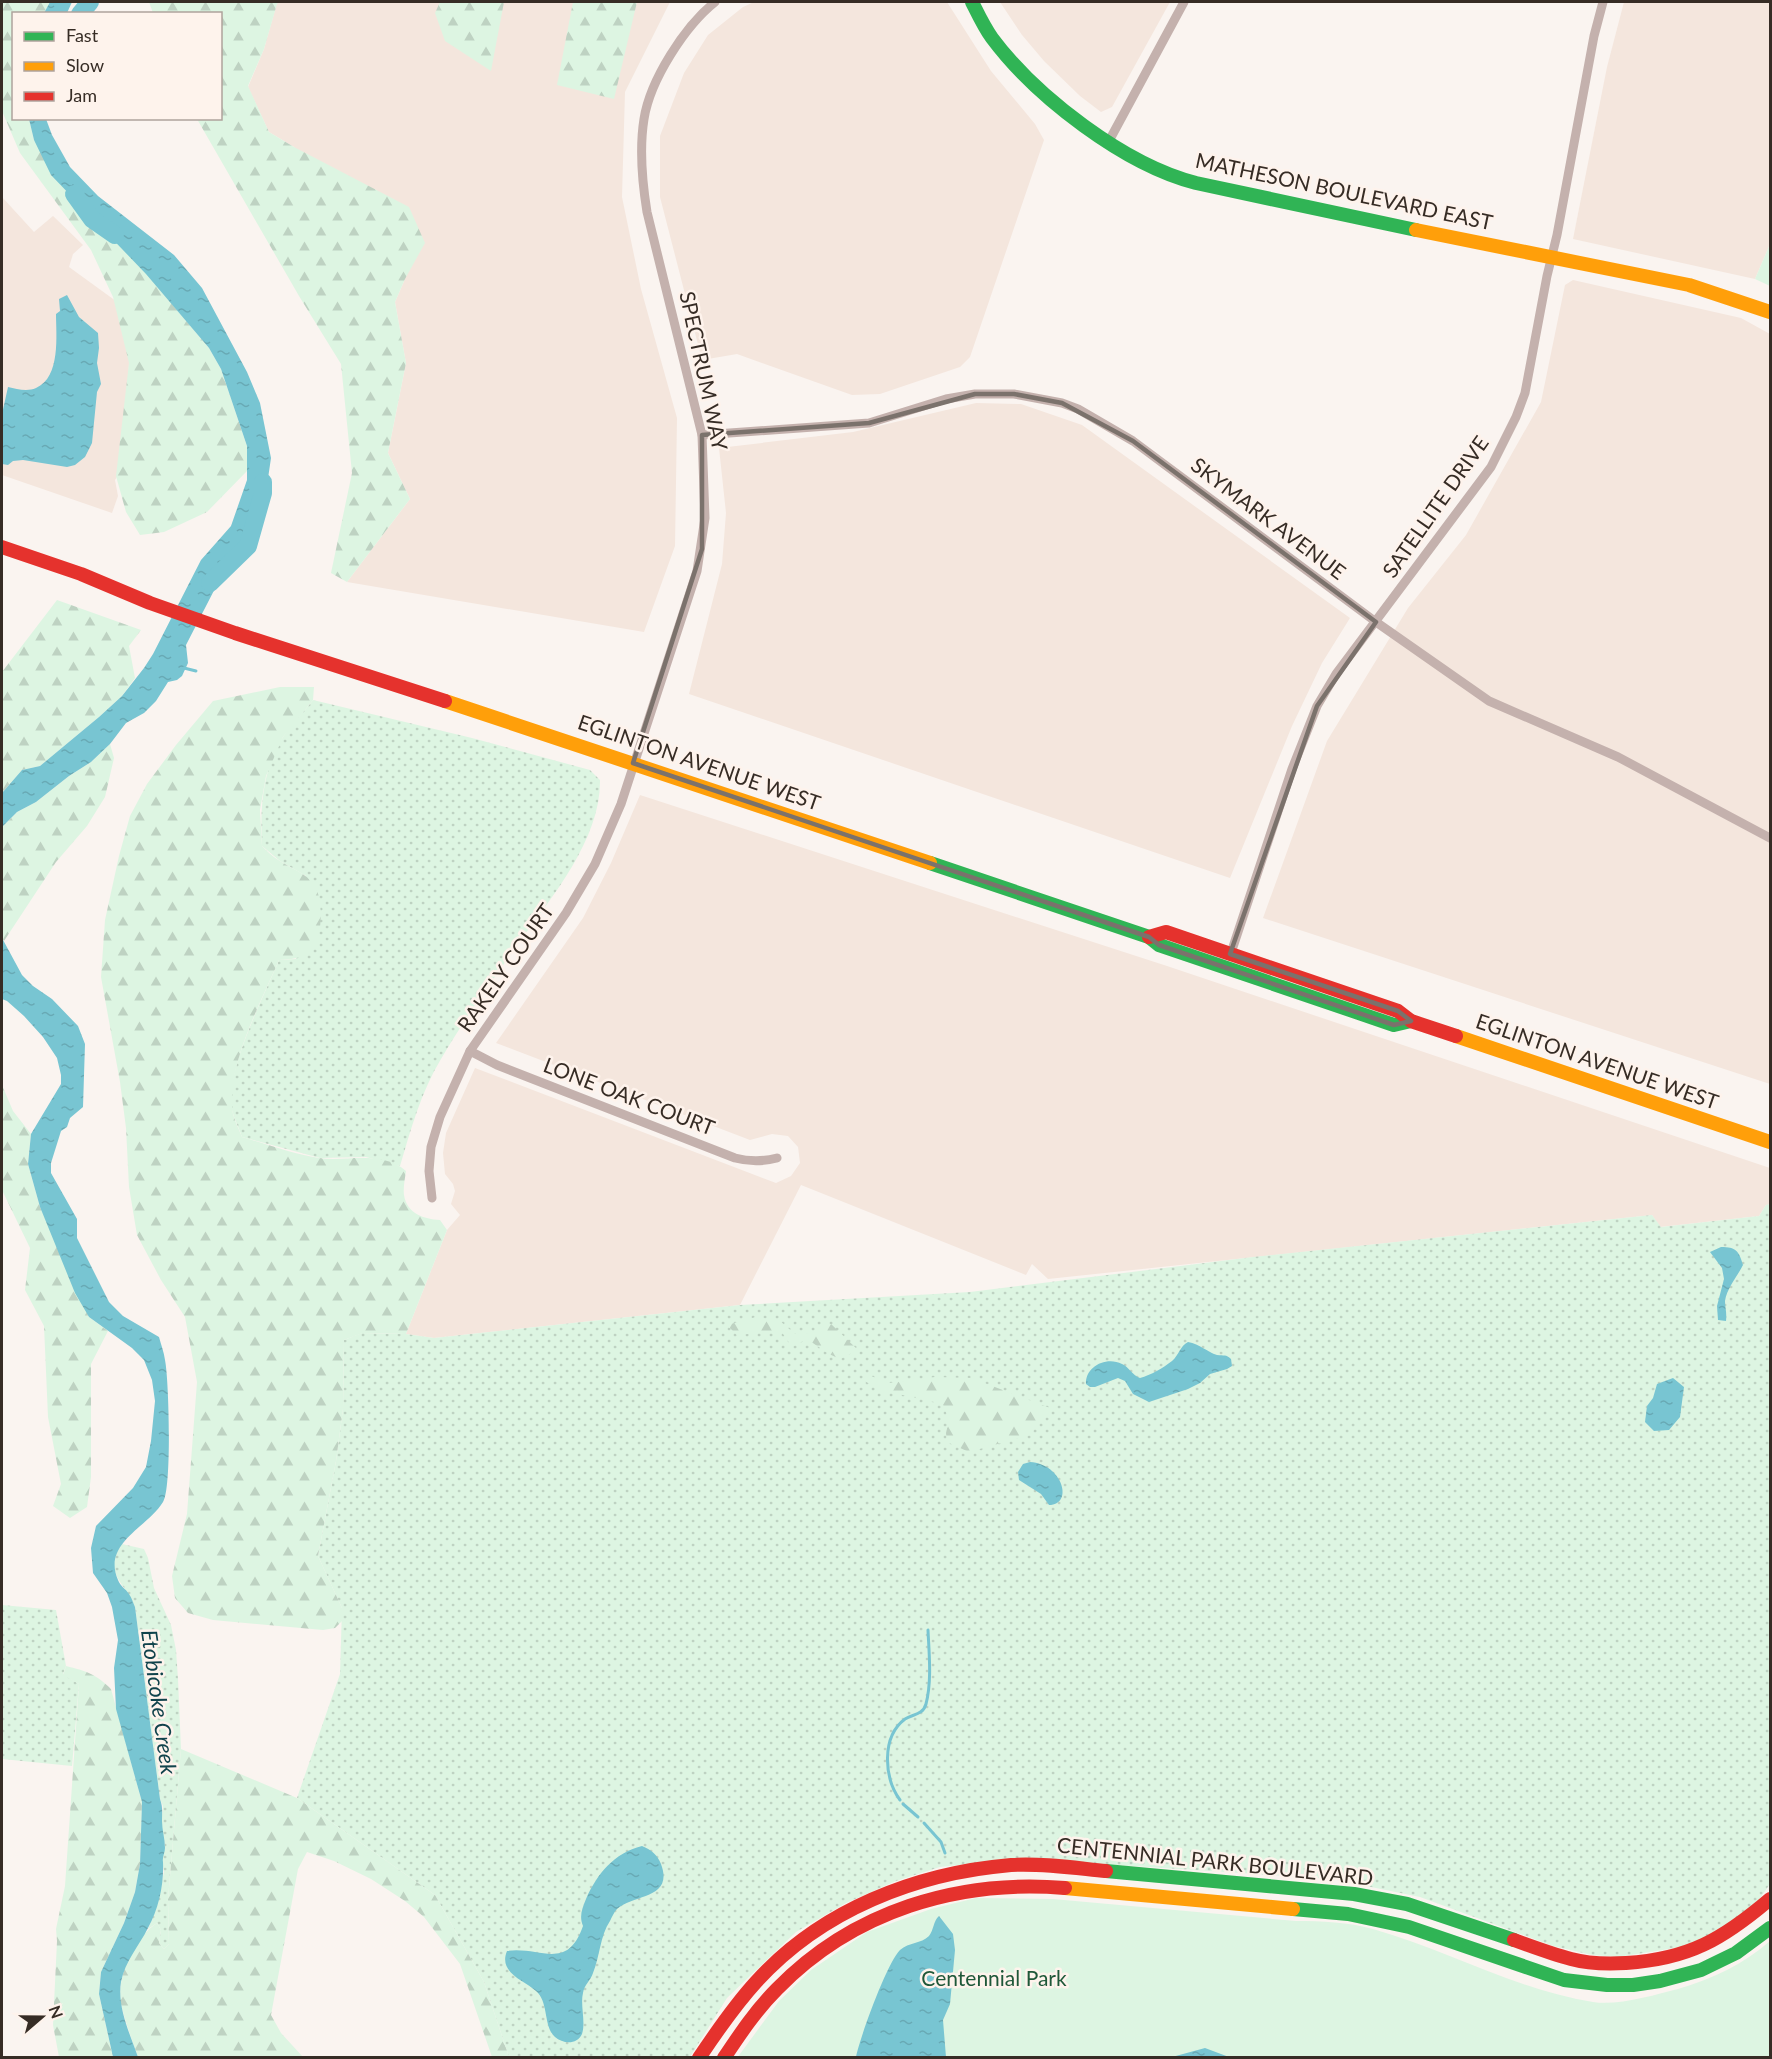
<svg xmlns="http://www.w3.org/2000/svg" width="1772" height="2059" font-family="Lato,sans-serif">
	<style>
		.built { fill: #f4e6dd }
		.grass { fill: url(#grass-dots) }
		.forest { fill: url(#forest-firs) }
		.green { fill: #ddf5e2 }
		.water { fill: url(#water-ripples) }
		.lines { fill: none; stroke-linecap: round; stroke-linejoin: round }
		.stream { stroke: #78c5d2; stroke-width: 3 }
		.river { stroke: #78c5d2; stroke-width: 18 }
		.street { stroke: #c4b1ad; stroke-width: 9 }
		.fast { stroke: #30b455; stroke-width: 14 }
		.slow { stroke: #ff9f0a; stroke-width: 14 }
		.jam { stroke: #e5322d; stroke-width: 14 }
		.marked { fill: none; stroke: #7b726c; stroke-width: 4.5; stroke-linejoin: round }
		.labels { text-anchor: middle; stroke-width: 5; stroke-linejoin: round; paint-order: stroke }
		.street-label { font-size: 21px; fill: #362c25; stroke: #fef3ec }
		.park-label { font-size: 21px; fill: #1f5839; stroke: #fef3ec }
		.water-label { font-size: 22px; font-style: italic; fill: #11434c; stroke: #fef3ec }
	</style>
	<defs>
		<pattern id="grass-dots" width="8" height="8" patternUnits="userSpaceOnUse" patternTransform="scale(1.5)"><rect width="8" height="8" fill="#ddf5e2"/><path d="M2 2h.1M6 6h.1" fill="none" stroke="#bed2c2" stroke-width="1.8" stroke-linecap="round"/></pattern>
		<pattern id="forest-firs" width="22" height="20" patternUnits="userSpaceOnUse" patternTransform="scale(1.5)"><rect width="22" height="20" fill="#ddf5e2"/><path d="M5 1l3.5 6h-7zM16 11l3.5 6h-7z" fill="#bed2c2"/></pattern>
		<pattern id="water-ripples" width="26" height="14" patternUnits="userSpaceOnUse" patternTransform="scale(1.5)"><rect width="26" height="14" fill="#78c5d2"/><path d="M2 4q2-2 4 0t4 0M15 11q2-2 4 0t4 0" fill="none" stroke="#68a9b4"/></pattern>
	</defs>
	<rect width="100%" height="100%" fill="#faf4f0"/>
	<g class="built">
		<path d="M 279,2 L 670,2 L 625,92 L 622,197 L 641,289 L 677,418 L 675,546 L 644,632 L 347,582 L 410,499 L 388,453 L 406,363 L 395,302 L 405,279 L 294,147 L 269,132 L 248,87 L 264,49 L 277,3 Z"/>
		<path d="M 754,2 L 947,2 L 991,71 L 1035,124 L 1044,140 L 970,357 L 960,367 L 880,394 L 852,395 L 737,354 L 702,360 L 660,197 L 660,136 L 684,73 L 708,35 L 743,7 Z"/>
		<path d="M 1000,2 L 1170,2 L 1112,107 L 1101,112 L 1080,96 L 1044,61 L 1022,35 Z"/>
		<path d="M 1624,2 L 1770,2 L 1770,244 L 1755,279 L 1573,239 L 1607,67 Z"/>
		<path d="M 2,197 L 34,232 L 53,216 L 83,245 L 73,254 L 69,267 L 131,312 L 125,464 L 115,480 L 118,496 L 112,513 L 2,475 Z"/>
		<path d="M 1573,280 L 1741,318 L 1770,334 L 1770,1084 L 1263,918 L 1327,741 L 1408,608 L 1466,535 L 1541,402 L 1565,285 Z"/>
		<path d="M 976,403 L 1021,404 L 1082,425 L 1350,618 L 1322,663 L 1292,726 L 1230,878 L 689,694 L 722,564 L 726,513 L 719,448 L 853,432 Z"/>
		<path d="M 640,795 L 1167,966 L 1770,1168 L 1770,1204 L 1766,1205 L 1759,1216 L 1660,1227 L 1652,1215 L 1048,1279 L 1032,1264 L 1026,1275 L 801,1185 L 740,1305 L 434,1338 L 406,1334 L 447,1230 L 460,1215 L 451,1204 L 455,1191 L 453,1184 L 445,1174 L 443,1153 L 446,1133 L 475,1068 L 776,1183 L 791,1176 L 800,1163 L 798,1147 L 788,1136 L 772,1134 L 750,1140 L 496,1043 L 583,918 L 611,863 Z"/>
	</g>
	<g class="grass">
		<path d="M 313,700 L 472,738 L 590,770 L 600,780 C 601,838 553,896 520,941 C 493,980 465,1018 441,1059 C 421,1092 411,1129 400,1166 L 366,1157 L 320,1158 L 242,1137 C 239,1128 234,1119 232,1110 C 224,1073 264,996 279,960 L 296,959 L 306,876 L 280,861 L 262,846 C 260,807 262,771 283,737 C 291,724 304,712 313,700 Z"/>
		<path d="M 1770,1204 L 1770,1884 L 1758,1901 L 1732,1923 L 1694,1945 L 1618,1957 L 1592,1955 L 1553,1946 L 1420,1897 L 1332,1879 L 1071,1862 L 978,1863 L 940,1867 L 896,1881 L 846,1903 L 796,1932 L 727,1998 L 690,2057 L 509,2057 L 484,1982 L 435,1895 L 297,1798 L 340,1674 L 342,1608 L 318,1556 L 336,1461 L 343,1409 L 344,1340 L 362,1333 L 406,1334 L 434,1338 L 740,1305 L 970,1292 L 1253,1257 L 1652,1215 L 1661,1227 L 1759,1216 L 1766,1205 Z"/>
		<path d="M 122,1544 L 144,1549 L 148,1558 L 154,1588 L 171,1625 L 176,1650 L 178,1679 L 181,1749 L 168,1899 L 169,1944 L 164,1949 L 159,1943 L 161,1930 L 157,1923 L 148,1929 L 154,1914 L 164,1872 L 162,1860 L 165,1846 L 161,1824 L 163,1806 L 160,1799 L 135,1607 C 125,1582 102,1573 122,1544 Z"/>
		<path d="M 2,1605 L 56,1610 L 66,1666 L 63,1674 L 79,1684 L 72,1766 L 2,1759 Z"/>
	</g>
	<g class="forest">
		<path d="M 2,2 L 50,2 L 44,13 L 14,14 L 14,118 L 29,119 L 34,140 L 209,348 L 221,369 L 247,446 L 247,471 L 207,512 L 164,532 L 140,535 L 126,512 L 116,476 L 129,363 L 113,297 L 91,250 L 20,153 L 2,111 Z"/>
		<path d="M 149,2 L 279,2 L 277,4 L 264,49 L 248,86 L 269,132 L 294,147 L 409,207 L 425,243 L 405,279 L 395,302 L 406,363 L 388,453 L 410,499 L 347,582 L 331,573 L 352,473 L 341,364 L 299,296 L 197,119 L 220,118 L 220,14 L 153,13 Z"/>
		<path d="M 440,2 L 504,2 L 491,71 L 445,41 L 435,13 Z"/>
		<path d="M 573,2 L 637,2 L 614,99 L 557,85 Z"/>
		<path d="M 57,600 L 141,630 L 129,646 L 135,678 L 122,696 L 99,717 L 40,766 L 22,770 L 2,793 L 2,672 Z"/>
		<path d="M 280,687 L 314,687 L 313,700 L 283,737 L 266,776 L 260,810 L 262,846 C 267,851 273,857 280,861 C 292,869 306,873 314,885 C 324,898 323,942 310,952 C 301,959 290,959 279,960 C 261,1002 229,1061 232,1106 C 232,1116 238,1127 242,1137 C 267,1144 293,1154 319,1158 C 346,1162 382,1150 406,1171 C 405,1178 403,1188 404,1195 C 407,1214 424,1219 440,1220 L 447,1230 L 406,1334 L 363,1333 L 344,1340 L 343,1409 L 336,1461 L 318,1556 L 342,1608 L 342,1621 L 335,1628 L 323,1630 L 213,1620 L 188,1613 L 175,1598 L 172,1576 L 187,1514 L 197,1382 L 185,1317 L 161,1280 L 137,1235 L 129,1187 L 126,1128 L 120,1082 L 101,977 L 105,920 L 119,856 L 130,816 L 147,784 L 176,745 L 213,701 Z"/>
		<path d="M 110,744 L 114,758 L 105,797 L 87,826 L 56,862 L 4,941 L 2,938 L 2,827 L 17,812 L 36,802 L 69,776 L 91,762 Z"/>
		<path d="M 2,1085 L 13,1111 L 31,1134 L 28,1164 L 40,1207 L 89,1317 L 108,1331 L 91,1364 L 91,1477 L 87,1507 L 70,1518 L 53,1506 L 61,1484 L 48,1417 L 44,1326 L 25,1290 L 30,1248 L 2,1190 Z"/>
		<path d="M 756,1317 L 780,1321 L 795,1334 L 810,1333 L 831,1324 L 858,1350 L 840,1359 L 829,1354 L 807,1339 L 792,1347 L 781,1331 L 737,1335 L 727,1325 Z"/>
		<path d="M 871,1376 L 889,1383 L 935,1377 L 971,1378 L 1050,1408 L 1030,1435 L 969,1452 L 947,1442 L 946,1433 L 949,1420 L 942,1402 L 934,1402 L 880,1390 L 863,1380 Z"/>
		<path d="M 66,1666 C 86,1671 96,1674 111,1689 L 142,1802 L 140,1864 L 135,1892 L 124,1923 L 101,1972 L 99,1994 L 113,2057 L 59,2057 L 53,2025 L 57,1941 L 56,1929 L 65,1886 L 79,1684 L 63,1675 Z"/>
		<path d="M 181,1749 L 297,1798 L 435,1895 L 484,1982 L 509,2057 L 492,2057 L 460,1964 L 424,1917 L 405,1901 L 371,1879 L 334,1861 L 307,1852 L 298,1869 L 271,2015 L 281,2033 L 303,2057 L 138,2057 C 132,2040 125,2022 121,2004 C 116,1977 134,1938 157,1923 L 161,1930 L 159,1943 L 164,1949 L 169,1944 L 168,1899 Z"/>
	</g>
	<g class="green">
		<path d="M 1770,244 L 1770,286 L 1755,279 Z"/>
		<path d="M 976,1898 L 1053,1899 L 1296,1921 C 1322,1921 1348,1922 1373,1929 C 1447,1950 1517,1990 1593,2002 C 1618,2006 1654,1995 1678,1989 C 1712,1979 1744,1964 1770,1941 L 1770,2057 L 737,2058 L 779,2001 L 811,1970 L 867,1932 L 931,1909 Z"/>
	</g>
	<g class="water">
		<path d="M 50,2 L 72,2 L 67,13 L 44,13 Z"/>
		<path d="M 29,119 L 46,119 L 52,135 L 70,167 L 98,196 L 174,255 L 202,288 L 247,372 L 260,403 L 271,458 L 266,492 L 243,542 L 224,571 L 186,645 L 188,663 L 182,676 L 177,680 L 168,682 L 156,701 L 144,713 L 126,723 L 110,744 L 91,762 L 69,776 L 36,802 L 17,812 L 2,827 L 2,793 L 22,770 L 40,766 L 99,717 L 122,696 L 144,668 L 153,654 L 201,560 L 231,526 L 247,480 L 247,446 L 221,369 L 209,348 L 146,274 L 51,175 L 34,140 Z"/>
		<path d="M 67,295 L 79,317 L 98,333 L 99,348 L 97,363 L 101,384 L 97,392 L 92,443 L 85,457 L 75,465 L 67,467 L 23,460 L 13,461 L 8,465 L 2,464 L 2,414 L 8,387 C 17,389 27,392 36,388 C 61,377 56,335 56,314 L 60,311 L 59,299 Z"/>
		<path d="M 2,938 L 22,975 L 33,986 L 52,999 L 78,1026 L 85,1044 L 83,1107 L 70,1118 L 67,1127 L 61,1131 L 51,1163 L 51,1173 L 77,1219 L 77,1238 L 109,1302 L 123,1316 L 159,1337 C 161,1345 164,1352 165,1360 C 169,1379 172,1489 163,1502 C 147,1528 102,1543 118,1580 C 120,1586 126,1589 129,1594 C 132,1598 133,1603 135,1607 L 160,1799 C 163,1807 162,1813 162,1821 C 162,1830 165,1839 165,1848 C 165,1853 162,1857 163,1862 C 164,1884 159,1908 148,1928 C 139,1946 125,1961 121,1982 C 117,2007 130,2034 138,2057 L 113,2057 L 99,1994 L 101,1972 L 124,1923 L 135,1892 L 140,1864 L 142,1802 L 116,1709 L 114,1668 L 118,1640 L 112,1607 L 107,1593 L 93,1573 L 91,1548 L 96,1526 L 133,1488 L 146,1467 L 151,1441 L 155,1401 L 152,1380 L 144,1360 L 132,1348 L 89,1317 L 75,1293 L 40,1207 L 28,1164 L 31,1134 L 61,1084 L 61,1075 L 57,1058 L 43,1037 L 24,1016 L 7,1001 L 2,999 Z"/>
		<path d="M 1721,1247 C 1736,1247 1739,1251 1743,1265 C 1737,1277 1727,1288 1725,1301 C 1725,1308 1727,1312 1726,1321 L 1718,1320 L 1717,1306 L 1724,1279 L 1722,1268 L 1710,1252 Z"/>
		<path d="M 1188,1342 C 1200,1344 1207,1352 1217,1355 C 1224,1356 1226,1354 1231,1359 L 1232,1366 L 1227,1369 L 1210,1374 L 1200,1383 L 1188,1389 L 1149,1402 L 1133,1394 L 1125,1381 L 1118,1378 L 1095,1387 L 1090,1387 L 1086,1384 C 1085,1367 1106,1356 1122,1364 C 1129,1367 1132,1375 1140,1378 C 1151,1375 1163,1368 1172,1361 C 1179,1355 1180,1346 1188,1342 Z"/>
		<path d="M 1673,1378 L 1684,1387 L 1680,1417 L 1669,1430 L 1654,1431 L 1645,1422 L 1647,1406 L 1653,1398 L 1657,1384 Z"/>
		<path d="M 1030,1462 C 1063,1464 1074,1505 1049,1505 L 1041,1494 L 1019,1480 L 1018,1472 L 1023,1464 Z"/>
		<path d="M 642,1846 C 651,1850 657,1854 661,1864 C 674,1899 634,1894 617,1909 C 614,1912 612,1917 610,1921 C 600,1936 600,1956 593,1973 C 591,1980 584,1985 583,1993 C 580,2005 586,2022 582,2034 C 577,2045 563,2044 555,2037 C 543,2026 549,2002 536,1991 C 524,1980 498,1973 507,1951 C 540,1946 567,1972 583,1926 C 579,1916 582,1909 586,1899 C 597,1874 614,1853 642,1846 Z"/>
		<path d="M 939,1916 L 953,1934 L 955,1950 L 950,2004 L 943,2020 L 946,2057 L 856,2057 C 860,2037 887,1963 900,1950 C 909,1942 921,1944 929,1936 C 934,1930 933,1921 939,1916 Z"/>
		<path d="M 1205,2048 L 1229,2057 L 1171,2057 L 1172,2057 Z"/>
	</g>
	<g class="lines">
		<g class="stream">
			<path d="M 184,668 L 196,671"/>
			<path d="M 900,1800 C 884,1778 881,1737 905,1719 C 913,1714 923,1715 926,1704 C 932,1681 929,1653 928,1630"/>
			<path d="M 903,1804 L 918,1817"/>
			<path d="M 924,1823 L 941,1842 L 945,1853"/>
		</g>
		<g class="river">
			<path d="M 80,14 L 90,2"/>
			<path d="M 74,194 L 92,219 L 115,235"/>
			<path d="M 210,583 L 248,546 L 263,493 L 263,482"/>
		</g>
		<g class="street">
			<path d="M 1109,141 L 1184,2"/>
			<path d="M 702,435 L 869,423 L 946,399 L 975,394 L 1014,394 L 1062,403 L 1078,409 L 1133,441 L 1376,622 L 1489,701 L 1618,757 L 1770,838"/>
			<path d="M 1230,956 L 1292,769 L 1317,706 L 1336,674 L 1491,467 L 1516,417 L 1525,393 L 1547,276 L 1557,235 L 1594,36 L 1603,2"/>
			<path d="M 470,1051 L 497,1065 L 735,1158 C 750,1162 762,1162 777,1158"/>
			<path d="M 432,1198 L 429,1171 L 431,1147 L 440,1117 L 470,1051 L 566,913 L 595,864 L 621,804 L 697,571 L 705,518 L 702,435 L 647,212 C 642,181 639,150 644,119 C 650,80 685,26 715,2"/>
		</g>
		<g class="fast">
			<path d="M 972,2 C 978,14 984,27 992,38 C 1036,97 1125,165 1196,183 L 1416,230"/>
			<path d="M 930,863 L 1149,937 L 1159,945 L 1394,1025 L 1411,1021"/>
			<path d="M 1106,1871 L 1354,1894 L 1407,1904 L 1514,1940"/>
			<path d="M 1293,1909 L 1348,1914 L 1409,1927 L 1564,1980 L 1607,1985 L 1633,1985 L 1660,1981 L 1701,1970 L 1736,1953 L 1770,1928"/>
		</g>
		<g class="slow">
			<path d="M 1416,230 L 1689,285 L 1770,312"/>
			<path d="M 445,701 L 930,863"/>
			<path d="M 1456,1036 L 1770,1142"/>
			<path d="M 1065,1888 L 1293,1909"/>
		</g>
		<g class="jam">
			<path d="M 2,547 L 81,574 L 150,603 L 235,633 L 445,701"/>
			<path d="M 1149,937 L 1166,932 L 1398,1011 L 1411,1021 L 1456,1036"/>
			<path d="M 1514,1940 C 1533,1947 1552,1954 1571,1959 C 1589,1964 1608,1964 1626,1963 C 1689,1959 1723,1939 1770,1899"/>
			<path d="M 699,2058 C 717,2031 735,2005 756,1982 C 821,1910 916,1873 1011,1865 C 1042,1863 1075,1868 1106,1871"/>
			<path d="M 724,2058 C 740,2034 756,2010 777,1989 C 853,1911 958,1879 1065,1888"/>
		</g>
	</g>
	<path class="marked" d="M 975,394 L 1014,394 L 1062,403 L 1133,441 L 1376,622 L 1317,706 L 1230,954 L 1398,1011 L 1411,1021 L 1394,1025 L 1159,945 L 1149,937 L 633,763 L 702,549 L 702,435 L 869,423 Z"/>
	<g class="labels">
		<g class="street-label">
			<text transform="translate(1344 192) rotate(12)" y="7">MATHESON BOULEVARD EAST</text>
			<text transform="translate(703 371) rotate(78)" y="7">SPECTRUM WAY</text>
			<text transform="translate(1436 507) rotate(-55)" y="7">SATELLITE DRIVE</text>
			<text transform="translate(1268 519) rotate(37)" y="7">SKYMARK AVENUE</text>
			<text transform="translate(699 763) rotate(19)" y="7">EGLINTON AVENUE WEST</text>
			<text transform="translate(506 968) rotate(-55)" y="7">RAKELY COURT</text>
			<text transform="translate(1597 1062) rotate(19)" y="7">EGLINTON AVENUE WEST</text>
			<text transform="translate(629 1097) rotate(21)" y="7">LONE OAK COURT</text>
			<text transform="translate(1215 1862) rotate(6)" y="7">CENTENNIAL PARK BOULEVARD</text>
		</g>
		<g class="park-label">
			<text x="994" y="1986">Centennial Park</text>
		</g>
		<g class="water-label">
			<text transform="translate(159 1702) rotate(82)" y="8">Etobicoke Creek</text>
		</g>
	</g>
	<rect width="1772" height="2059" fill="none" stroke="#362c25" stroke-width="6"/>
	<rect x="12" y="12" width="210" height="108" fill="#fef3ec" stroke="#aea39c" stroke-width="1.5"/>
	<rect x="24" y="32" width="30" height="9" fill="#30b455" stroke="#aea39c" stroke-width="1.5"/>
	<text x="66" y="42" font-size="18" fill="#362c25">Fast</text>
	<rect x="24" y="62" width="30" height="9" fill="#ff9f0a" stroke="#aea39c" stroke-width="1.5"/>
	<text x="66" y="72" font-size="18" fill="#362c25">Slow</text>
	<rect x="24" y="92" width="30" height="9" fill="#e5322d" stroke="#aea39c" stroke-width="1.5"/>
	<text x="66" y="102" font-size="18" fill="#362c25">Jam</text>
	<g transform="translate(42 2017) rotate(70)" stroke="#fef3ec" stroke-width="4.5" paint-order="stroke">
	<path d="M0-4.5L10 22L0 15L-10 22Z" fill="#362c25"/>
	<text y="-9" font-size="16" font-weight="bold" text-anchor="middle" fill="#362c25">N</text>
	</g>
</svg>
